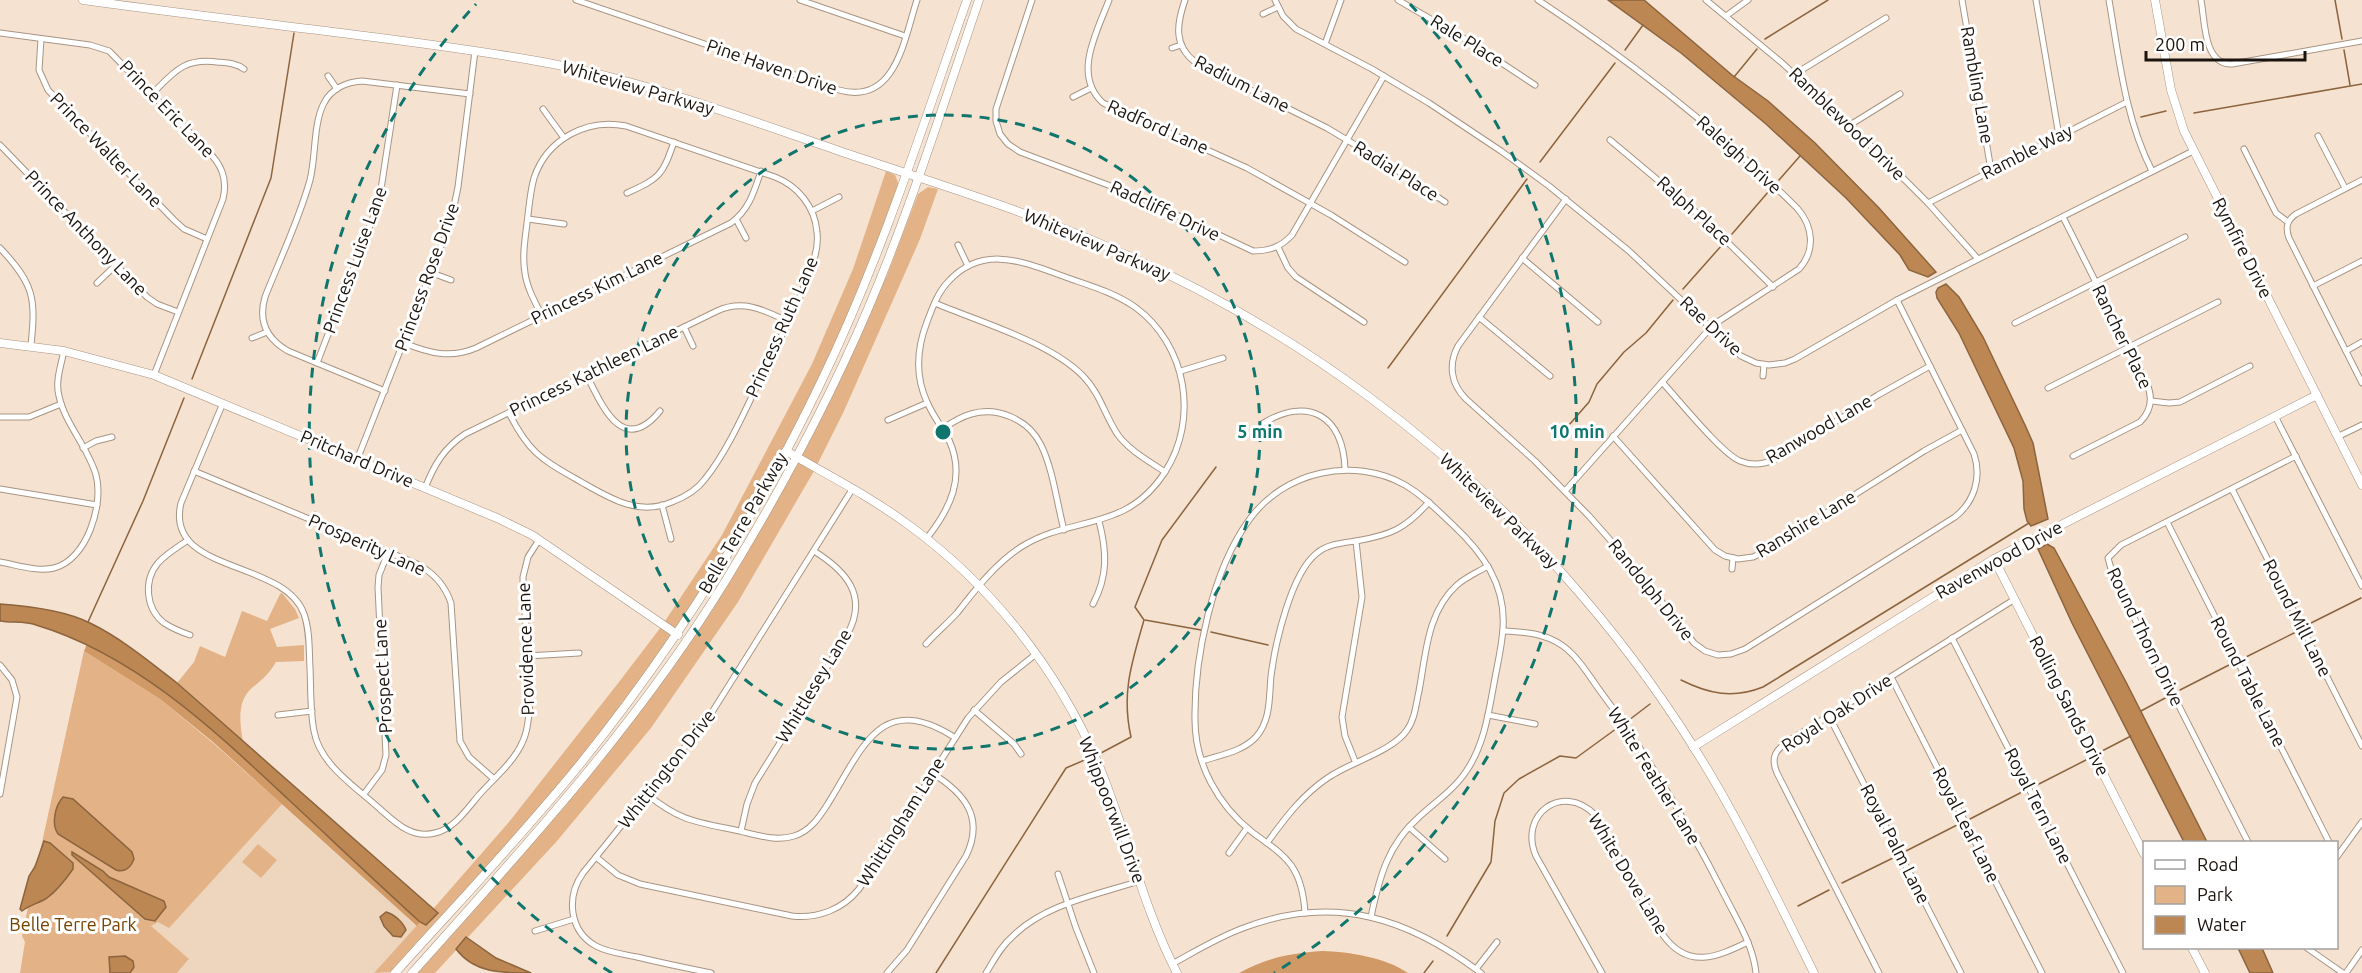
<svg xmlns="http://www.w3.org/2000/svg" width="2362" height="973" font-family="Ubuntu,sans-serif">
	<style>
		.built { fill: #eed5bd }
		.green { fill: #e3b387 }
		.forest { fill: #d09965 }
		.water { fill: #bc8753; stroke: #8c643e; stroke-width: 1.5 }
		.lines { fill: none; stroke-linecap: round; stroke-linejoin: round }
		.stream { stroke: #8c643e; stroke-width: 1.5 }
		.street-casing { stroke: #a79584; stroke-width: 7 }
		.secondary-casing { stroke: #a79584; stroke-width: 9 }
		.street { stroke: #fff; stroke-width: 5 }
		.secondary { stroke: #fff; stroke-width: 8 }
		.ring { fill: none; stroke: #0f766e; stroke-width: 3; stroke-dasharray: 10 8 }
		.labels { text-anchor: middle; stroke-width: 6; stroke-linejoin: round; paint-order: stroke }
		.street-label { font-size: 18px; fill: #1b140e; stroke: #fff }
		.park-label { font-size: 18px; fill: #764300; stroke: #fff }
		.centre { fill: #0f766e; stroke: #fff; stroke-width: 3 }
		.ring-label { font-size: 18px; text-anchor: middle; font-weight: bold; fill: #0f766e; stroke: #fff; stroke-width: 6; stroke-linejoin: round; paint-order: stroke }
	</style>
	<rect width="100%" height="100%" fill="#f6e2d0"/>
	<path class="built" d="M 84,651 L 213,743 L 417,926 L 374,973 L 177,973 L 189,960 L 44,835 Z"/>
	<g class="green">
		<path d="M 886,171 L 895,175 L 899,185 C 879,240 858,295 834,348 C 772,483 693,610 604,729 C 539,815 464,893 392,972 L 374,973 L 420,922 L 426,925 L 437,913 L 433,909 L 509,822 L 619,682 L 661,627 L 722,535 L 812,364 L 853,269 Z"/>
		<path d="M 928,187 L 938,189 L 920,239 L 844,411 L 814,471 L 738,602 L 651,728 L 557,841 L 435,973 L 416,973 L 527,849 L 602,761 L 628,726 L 746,553 L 884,278 L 886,278 L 918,194 Z"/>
		<path d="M 282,593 L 295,609 L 299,618 L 270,629 L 277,647 L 304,645 L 304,661 L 276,662 C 269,674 263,679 253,687 C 236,701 240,723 243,742 L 177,683 L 194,662 L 200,646 L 225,657 L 242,611 L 267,621 L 280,594 Z"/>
		<path d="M 84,651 L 160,699 L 213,743 L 282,804 L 169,928 L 158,922 L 151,926 L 189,959 L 177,973 L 20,973 L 25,942 L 22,936 L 28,907 L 22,911 L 20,909 L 29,876 L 39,856 Z"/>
		<path d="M 258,844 L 277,860 L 261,878 L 242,862 Z"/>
	</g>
	<g class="forest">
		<path d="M 87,644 C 163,683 227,742 289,800 C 333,841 376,882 420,922 L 417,926 L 213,742 L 160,699 L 84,651 Z"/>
		<path d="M 1322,951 C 1350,952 1384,957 1408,973 L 1239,973 C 1266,958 1291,953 1322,951 Z"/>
	</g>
	<g class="water">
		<path d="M 1608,0 L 1644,0 L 1732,75 L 1768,101 L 1815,143 L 1879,208 L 1936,272 L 1928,277 L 1909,270 L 1900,255 L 1846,198 L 1766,124 L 1681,53 Z"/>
		<path d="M 1946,284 L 1959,297 L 1983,337 L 2025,425 L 2033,443 L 2048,519 L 2031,526 L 2027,521 L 2024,509 L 2023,481 L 2014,448 L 1959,333 L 1937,298 L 1936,292 L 1938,288 Z"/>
		<path d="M 2047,544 L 2054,548 L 2126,682 L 2207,842 L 2184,842 L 2072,623 L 2038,549 Z"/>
		<path d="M 0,604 C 29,606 64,610 90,623 C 121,638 150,662 177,683 L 438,913 L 426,925 L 420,922 C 376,882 333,841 289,800 C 215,731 136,655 36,625 C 25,621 11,623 0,621 Z"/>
		<path d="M 63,797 L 73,799 L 132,852 L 134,859 C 131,867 125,873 116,870 L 58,834 C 51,824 55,806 63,797 Z"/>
		<path d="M 44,841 L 50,843 L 73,863 L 73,869 C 66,879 58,890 47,898 C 39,903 30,905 22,911 L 20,909 L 29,876 L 35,867 Z"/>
		<path d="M 72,852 L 103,871 L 109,877 L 164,901 L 166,907 L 155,921 L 145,919 L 72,855 Z"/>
		<path d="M 386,912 C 394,914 403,922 406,930 L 401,937 L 393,936 L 384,926 L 380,917 Z"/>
		<path d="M 466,937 L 496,958 L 531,973 C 501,973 474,973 456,949 Z"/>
		<path d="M 2238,948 L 2262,948 L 2273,973 L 2250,973 Z"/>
		<path d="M 125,956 L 133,961 L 134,967 L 130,973 L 110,973 L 109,957 Z"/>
	</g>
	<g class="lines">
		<g class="stream">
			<path d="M 2335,0 L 2342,39"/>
			<path d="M 1765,39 L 1828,0"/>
			<path d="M 1625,50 L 1643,25"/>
			<path d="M 2344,50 L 2350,85"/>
			<path d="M 1734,77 L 1757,49"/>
			<path d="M 2194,113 L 2362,84"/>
			<path d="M 2141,117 L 2166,111"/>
			<path d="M 1540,162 L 1615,63"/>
			<path d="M 1779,180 L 1800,156"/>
			<path d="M 1732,234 L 1769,191"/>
			<path d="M 1683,289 L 1722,245"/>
			<path d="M 1388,368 L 1527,179"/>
			<path d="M 192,379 L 271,178 L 294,33"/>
			<path d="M 1562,433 L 1589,402 L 1597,384 L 1624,352 L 1646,333 L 1673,300"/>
			<path d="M 1145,620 L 1201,630"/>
			<path d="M 88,622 L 143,501 L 184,398"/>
			<path d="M 2309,624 L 2361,598"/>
			<path d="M 1211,632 L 1268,645"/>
			<path d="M 2244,658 L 2296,632"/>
			<path d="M 1681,680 C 1709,694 1733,699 1763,687 L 2029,523"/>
			<path d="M 2180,690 L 2229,665"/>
			<path d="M 2141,711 L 2167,697"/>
			<path d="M 1629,720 L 1650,704"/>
			<path d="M 2102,751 L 2131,736"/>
			<path d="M 1101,753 L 1131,737 C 1121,693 1132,662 1144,620 L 1135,607 L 1162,540 L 1216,467"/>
			<path d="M 2037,785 L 2086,760"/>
			<path d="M 1970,819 L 2022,792"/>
			<path d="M 1906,851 L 1959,824"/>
			<path d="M 1842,883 L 1895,857"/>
			<path d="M 1798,906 L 1829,890"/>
			<path d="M 1447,936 L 1491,862 L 1495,821 L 1504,793 L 1519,779 L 1560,756 L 1576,758 L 1620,726"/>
			<path d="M 936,973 L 1066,768 L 1087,759"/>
			<path d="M 1424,973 L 1433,961"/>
		</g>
		<g class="street-casing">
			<g id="street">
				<path d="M 576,0 L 839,90 C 896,106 904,39 917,0"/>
				<path d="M 800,0 L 905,36"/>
				<path d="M 1032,0 L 996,109 L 996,121 L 1000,134 L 1008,144 L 1020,152 L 1132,194 L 1253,251 C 1269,251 1281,247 1292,235 L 1384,76"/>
				<path d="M 1109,0 C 1097,32 1072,75 1103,103 L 1247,168 L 1331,215 L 1405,262"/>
				<path d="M 1185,0 C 1177,23 1173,45 1195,62 L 1327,128 L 1384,162 L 1445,202"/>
				<path d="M 1275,0 L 1283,16 L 1296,29 L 1372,69 L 1429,103 L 1501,151 L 1549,186 L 1629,251 L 1741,356 L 1756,363 L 1769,365 L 1785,363 L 1795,359 L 1897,300 L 2193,151"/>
				<path d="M 1398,0 L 1470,42 L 1535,85"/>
				<path d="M 1538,0 C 1631,61 1718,130 1797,208 C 1813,226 1816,250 1799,269 L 1713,325 L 1565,491"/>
				<path d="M 1706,0 L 1781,62 L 1850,125 L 1928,203 L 1978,259"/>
				<path d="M 1962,0 L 1991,170"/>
				<path d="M 2036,0 L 2059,136"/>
				<path d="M 2109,0 C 2119,58 2125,118 2152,171"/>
				<path d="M 2201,0 C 2205,20 2203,65 2232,64 L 2362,41"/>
				<path d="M 1263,14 L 1278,7"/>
				<path d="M 1726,16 L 1748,0"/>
				<path d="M 0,33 L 90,45 L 109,51 L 207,150 C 221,164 228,178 223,199 L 154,375"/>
				<path d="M 41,39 L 39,70 L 48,90 L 174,220 L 184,229 L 207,239"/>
				<path d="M 1325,44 L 1341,0"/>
				<path d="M 1172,48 L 1181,45"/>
				<path d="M 1795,74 L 1886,18"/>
				<path d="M 328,76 L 337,89"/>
				<path d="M 152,94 C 174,72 183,58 217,62 C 227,63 236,63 244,69"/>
				<path d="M 1073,97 L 1091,88"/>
				<path d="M 543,109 L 564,138"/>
				<path d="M 1850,125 L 1900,94"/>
				<path d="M 2318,136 L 2345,188"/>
				<path d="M 1610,140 L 1703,218 L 1773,287"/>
				<path d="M 0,145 L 147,297 L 157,304 L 178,312"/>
				<path d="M 2244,149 L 2276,213 L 2288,222"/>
				<path d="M 2362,180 L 2296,214 C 2287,220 2285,227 2289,238 L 2362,383"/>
				<path d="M 627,193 C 660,178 662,176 674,142"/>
				<path d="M 1566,199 L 1458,346 C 1448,365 1451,384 1466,399 L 1535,461 L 1589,516 L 1635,568 L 1694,643 L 1705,651 L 1718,655 L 1731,654 L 1745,649 L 1955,517 C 1974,502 1982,478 1974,454 L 1897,300"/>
				<path d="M 1928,203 L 2127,102"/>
				<path d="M 812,211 L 839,197"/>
				<path d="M 2063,217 L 2147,384 C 2153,398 2151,411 2140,422 L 2073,456"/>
				<path d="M 528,219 L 564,224"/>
				<path d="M 736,219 L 746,238"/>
				<path d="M 958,245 L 968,266"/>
				<path d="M 1278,247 L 1288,268 L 1296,277 L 1364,322"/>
				<path d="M 0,248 C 34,284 36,298 31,345"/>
				<path d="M 1522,258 L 1598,322"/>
				<path d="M 432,273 L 451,280"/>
				<path d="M 97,283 L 116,265"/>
				<path d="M 2313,286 L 2362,261"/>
				<path d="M 935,303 C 979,322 1050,342 1083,376 C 1100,393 1105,416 1118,435 C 1130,451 1149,461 1165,472"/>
				<path d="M 1479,317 L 1550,376"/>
				<path d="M 2015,323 L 2185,237"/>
				<path d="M 684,327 L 693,346"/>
				<path d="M 252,338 L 267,332"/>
				<path d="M 404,343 C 429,353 450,359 476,348 L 731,223 C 749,210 754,192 761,171"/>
				<path d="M 2346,351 L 2362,342"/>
				<path d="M 317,363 L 379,202 L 397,85"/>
				<path d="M 1181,371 L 1223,358"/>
				<path d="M 586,374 C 602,405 622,457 660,411"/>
				<path d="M 1763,376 L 1764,365"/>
				<path d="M 1662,382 C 1678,399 1722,454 1740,461 C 1752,466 1765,464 1776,459 L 1878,395 L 1930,366"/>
				<path d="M 2048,388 L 2218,302"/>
				<path d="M 385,391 L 288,351 C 267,339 258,321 265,297 C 280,259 299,220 310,180 C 316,157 313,124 324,103 C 331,89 346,82 362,81 L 470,94"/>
				<path d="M 2151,401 L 2169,403 L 2180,402 L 2250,366"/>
				<path d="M 223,403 L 181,503 C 164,574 285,559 304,614 C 310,631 309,650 310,668 C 311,689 310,711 314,731 C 320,765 356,787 380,809 C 396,823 412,839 435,833 C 454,829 467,809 479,795 C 493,779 513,763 522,743 C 539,710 523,618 523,577 L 528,557 L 539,540"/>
				<path d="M 509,413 C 530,455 543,460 583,483 C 611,499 639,516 672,502 C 685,497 697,490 705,479 C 729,449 747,406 764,371 C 781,336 803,296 814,259 C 817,250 818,241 817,232 C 815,207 798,186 775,177 L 626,126 C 587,118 547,139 534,178 C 530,192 529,208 527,223 C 525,240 522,256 525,273 C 527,288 535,302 542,316"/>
				<path d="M 2275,416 L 2362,586"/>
				<path d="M 0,417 L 29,417 L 61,404"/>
				<path d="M 888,420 L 927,403"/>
				<path d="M 1262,424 C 1308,395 1344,416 1345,470"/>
				<path d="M 942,429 C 951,423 960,417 971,414 C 998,406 1029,420 1041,445 C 1053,469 1057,504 1064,530"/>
				<path d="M 1613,436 L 1715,550 L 1725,556 L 1738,559 L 1753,557 L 1764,552 L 1924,451 L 1962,430"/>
				<path d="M 2337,437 L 2362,425"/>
				<path d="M 83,448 L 96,441 L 112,437"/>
				<path d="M 357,460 L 451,221 L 458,187 L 475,51"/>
				<path d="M 194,471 L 417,564 C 434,573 445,585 451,603 L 460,741 L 469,757 L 494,779"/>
				<path d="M 425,488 C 434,465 444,448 465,434 L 717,311 C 743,299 764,310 787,321"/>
				<path d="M 0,489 L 97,505"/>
				<path d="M 2232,489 L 2362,746"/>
				<path d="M 662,505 L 671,539"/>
				<path d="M 2167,522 L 2329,842"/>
				<path d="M 188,540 C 178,547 166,554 158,563 C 143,581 146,609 164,623 C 172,628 181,632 190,635"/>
				<path d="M 0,562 C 17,565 37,572 54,568 C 87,560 104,504 96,475 C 88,447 65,424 59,396 C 55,382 61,365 64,351"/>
				<path d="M 1732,569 L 1733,558"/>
				<path d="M 1093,604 C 1108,576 1107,552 1099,521"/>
				<path d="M 1503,631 C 1525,632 1545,633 1563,646 C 1578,657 1588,674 1598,688 C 1647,754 1689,825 1726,898 C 1738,922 1753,945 1756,973"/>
				<path d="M 1952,638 L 2123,973"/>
				<path d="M 926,644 C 936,633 947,624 957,613 C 976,589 995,564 1021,547 C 1071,515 1126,533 1165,472 C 1199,419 1187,345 1135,307 C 1115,293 1091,286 1068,278 C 1026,263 983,242 947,283 C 937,294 932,309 927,322 C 917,348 915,376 927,402 C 933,416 942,427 949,440 C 966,477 950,509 927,538"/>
				<path d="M 527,656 L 579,653"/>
				<path d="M 0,665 L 12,680 L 17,697 L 0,794"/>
				<path d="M 1891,677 L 2042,973"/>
				<path d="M 974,710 L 1014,744 L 1021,754"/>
				<path d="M 278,715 L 312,711"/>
				<path d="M 1488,715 L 1535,724"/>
				<path d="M 1829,716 L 1961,973"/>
				<path d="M 1202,761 C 1220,755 1242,752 1256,737 C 1271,720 1269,697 1271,676 C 1275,644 1291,573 1317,553 C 1328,544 1342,543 1356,541"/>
				<path d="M 1355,761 L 1345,736 L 1342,717 L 1362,597 L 1356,541 C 1391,535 1405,529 1429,502"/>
				<path d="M 364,794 L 382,770 L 386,755 L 378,587 L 379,575 L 388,553"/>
				<path d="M 648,795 C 680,821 696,822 735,830 C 754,834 775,842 794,836 C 811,831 820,816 829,802 C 863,747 881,691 954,737"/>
				<path d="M 1409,827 L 1445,859"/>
				<path d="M 741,831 L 747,804 L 755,783 L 847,635 C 869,596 846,571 814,551"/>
				<path d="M 2248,842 L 2113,576 L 2108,558 L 2121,545 L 2296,456"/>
				<path d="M 1267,843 C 1285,818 1303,794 1329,777 C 1351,762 1393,751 1407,730 C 1415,719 1416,704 1419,691 C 1426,654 1427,612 1457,585 C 1466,577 1478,572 1488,566"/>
				<path d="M 1229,853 L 1247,828"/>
				<path d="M 596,857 L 618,875 L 640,884 L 792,916 C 818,919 843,909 859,889 L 968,718 L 1001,682 L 1036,654"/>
				<path d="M 2336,858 L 2362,822"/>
				<path d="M 1058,874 L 1076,928 L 1094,973"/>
				<path d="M 1305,913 C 1304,896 1301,879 1291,865 C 1281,851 1265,842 1252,832 C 1218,805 1195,764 1195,720 C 1194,658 1212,571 1249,520 C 1284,471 1353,456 1405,485 C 1424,496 1438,511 1453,525 C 1483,553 1506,585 1503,628 C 1502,645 1498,662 1495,678 C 1489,710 1485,743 1467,770 C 1455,789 1435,802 1419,817 C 1388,844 1379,878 1371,917"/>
				<path d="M 535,931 L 574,919"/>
				<path d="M 2307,948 L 2343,973"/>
				<path d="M 1172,964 C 1196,951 1220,936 1246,927 C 1335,894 1408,918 1481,973"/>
				<path d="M 1476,969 L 1497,942"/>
				<path d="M 711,973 C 686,968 662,963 637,957 C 624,954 609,953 596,946 C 569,931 566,897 583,873 L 709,717 L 853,488"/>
				<path d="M 887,973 L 907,950 L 966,856 C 985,817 964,793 932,773"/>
				<path d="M 986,973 C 994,960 1001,946 1013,936 C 1045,904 1097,895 1139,881"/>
				<path d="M 1602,973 L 1536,856 C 1518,814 1563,782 1595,815 L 1663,935 C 1688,970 1717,957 1748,942"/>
				<path d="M 1879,973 L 1777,773 C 1770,757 1776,749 1790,740 L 2015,599"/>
				<path d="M 2346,973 L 2362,950"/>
			</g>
		</g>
		<g class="secondary-casing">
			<g id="secondary">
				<path d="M 83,0 C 177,13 271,24 365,36 C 428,44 491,52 553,64 C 653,84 749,120 845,153 C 935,183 1026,211 1113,249 C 1293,327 1456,447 1583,597 C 1631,653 1674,713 1712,777 C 1749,840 1781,907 1814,973"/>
				<path d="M 2155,0 L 2171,90 L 2184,131 L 2362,485"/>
				<path d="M 0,343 L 64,351 L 154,375 L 497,518 L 532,535 L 678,635"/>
				<path d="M 786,451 C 828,475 871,497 910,526 C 991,585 1057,669 1097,761 C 1127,831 1142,906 1177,973"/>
				<path d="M 1994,559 L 2144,854"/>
				<path d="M 1693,747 L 1994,559 L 2317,395"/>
				<path d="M 2192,948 L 2205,973"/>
				<path d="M 395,973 C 457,904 522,836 581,763 C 675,646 757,516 822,380 C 881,258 922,128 967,0"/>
				<path d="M 412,973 C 524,848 638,724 726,580 C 784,485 838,384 880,280 C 917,188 947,94 979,0"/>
			</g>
		</g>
		<use href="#street" class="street"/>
		<use href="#secondary" class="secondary"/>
	</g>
	<g class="ring">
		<circle cx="943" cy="432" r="317"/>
		<path d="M612 973A634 634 0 0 1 476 4M1410 4A634 634 0 0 1 1274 973"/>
	</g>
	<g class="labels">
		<g class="street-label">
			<text transform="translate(1467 41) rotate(32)" y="6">Rale Place</text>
			<text transform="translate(772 67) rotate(19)" y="6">Pine Haven Drive</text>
			<text transform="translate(1242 84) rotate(27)" y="6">Radium Lane</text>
			<text transform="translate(1977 85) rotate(80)" y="6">Rambling Lane</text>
			<text transform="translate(638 88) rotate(16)" y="6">Whiteview Parkway</text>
			<text transform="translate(167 109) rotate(46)" y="6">Prince Eric Lane</text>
			<text transform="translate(1847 124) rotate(44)" y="6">Ramblewood Drive</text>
			<text transform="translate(1158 127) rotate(24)" y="6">Radford Lane</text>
			<text transform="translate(106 150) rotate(46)" y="6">Prince Walter Lane</text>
			<text transform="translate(2027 152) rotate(-27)" y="6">Ramble Way</text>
			<text transform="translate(1739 155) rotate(42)" y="6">Raleigh Drive</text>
			<text transform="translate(1396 171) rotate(32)" y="6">Radial Place</text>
			<text transform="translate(1165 211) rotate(25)" y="6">Radcliffe Drive</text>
			<text transform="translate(1694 211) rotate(42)" y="6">Ralph Place</text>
			<text transform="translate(86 233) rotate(46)" y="6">Prince Anthony Lane</text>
			<text transform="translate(1097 245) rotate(23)" y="6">Whiteview Parkway</text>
			<text transform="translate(2242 248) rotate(63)" y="6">Rymfire Drive</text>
			<text transform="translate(355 260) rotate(-70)" y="6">Princess Luise Lane</text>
			<text transform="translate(427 277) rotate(-70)" y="6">Princess Rose Drive</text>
			<text transform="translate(597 288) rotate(-26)" y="6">Princess Kim Lane</text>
			<text transform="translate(1711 326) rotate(43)" y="6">Rae Drive</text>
			<text transform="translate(782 327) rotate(-66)" y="6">Princess Ruth Lane</text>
			<text transform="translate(2122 337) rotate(64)" y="6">Rancher Place</text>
			<text transform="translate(594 371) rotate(-26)" y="6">Princess Kathleen Lane</text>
			<text transform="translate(1819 429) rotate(-30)" y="6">Ranwood Lane</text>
			<text transform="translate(357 459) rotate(23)" y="6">Pritchard Drive</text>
			<text transform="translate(1499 511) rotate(44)" y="6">Whiteview Parkway</text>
			<text transform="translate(743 523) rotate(-60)" y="6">Belle Terre Parkway</text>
			<text transform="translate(1806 524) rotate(-31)" y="6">Ranshire Lane</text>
			<text transform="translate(367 545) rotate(24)" y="6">Prosperity Lane</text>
			<text transform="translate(1999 560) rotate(-29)" y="6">Ravenwood Drive</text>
			<text transform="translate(1651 590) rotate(51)" y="6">Randolph Drive</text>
			<text transform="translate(2297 618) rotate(63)" y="6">Round Mill Lane</text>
			<text transform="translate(2145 637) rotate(64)" y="6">Round Thorn Drive</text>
			<text transform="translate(526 649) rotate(-92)" y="6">Providence Lane</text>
			<text transform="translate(383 676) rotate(-93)" y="6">Prospect Lane</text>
			<text transform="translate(2248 682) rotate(63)" y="6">Round Table Lane</text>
			<text transform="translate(814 686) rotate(-59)" y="6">Whittlesey Lane</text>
			<text transform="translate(2069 706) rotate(63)" y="6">Rolling Sands Drive</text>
			<text transform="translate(1837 713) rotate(-33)" y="6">Royal Oak Drive</text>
			<text transform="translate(667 769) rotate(-52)" y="6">Whittington Drive</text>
			<text transform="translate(1654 776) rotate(58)" y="6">White Feather Lane</text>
			<text transform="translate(2038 806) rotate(63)" y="6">Royal Tern Lane</text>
			<text transform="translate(1112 810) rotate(69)" y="6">Whippoorwill Drive</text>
			<text transform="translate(901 822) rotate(-58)" y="6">Whittingham Lane</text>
			<text transform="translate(1966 825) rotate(63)" y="6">Royal Leaf Lane</text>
			<text transform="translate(1895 844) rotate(63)" y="6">Royal Palm Lane</text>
			<text transform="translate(1628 874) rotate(59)" y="6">White Dove Lane</text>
		</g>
		<g class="park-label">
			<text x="73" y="931">Belle Terre Park</text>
		</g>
	</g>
	<circle cx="943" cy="432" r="9" class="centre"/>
	<g class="ring-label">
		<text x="1260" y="438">5 min</text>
		<text x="1577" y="438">10 min</text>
	</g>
	<rect x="2143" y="841" width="195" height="108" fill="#ffffff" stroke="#a4a19f" stroke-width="1.5"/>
	<rect x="2155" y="860" width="30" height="9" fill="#ffffff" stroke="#a4a19f" stroke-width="1.5"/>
	<text x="2197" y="871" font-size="18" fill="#1b140e">Road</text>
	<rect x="2155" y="886" width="30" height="18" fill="#e3b387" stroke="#a4a19f" stroke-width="1.5"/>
	<text x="2197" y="901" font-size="18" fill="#1b140e">Park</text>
	<rect x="2155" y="916" width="30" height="18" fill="#bc8753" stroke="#a4a19f" stroke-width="1.5"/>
	<text x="2197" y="931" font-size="18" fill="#1b140e">Water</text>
	<path d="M2146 51v9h159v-9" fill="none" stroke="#1b140e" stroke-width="3"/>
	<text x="2155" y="51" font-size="18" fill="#1b140e" stroke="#ffffff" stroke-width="4.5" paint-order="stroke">200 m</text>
</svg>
